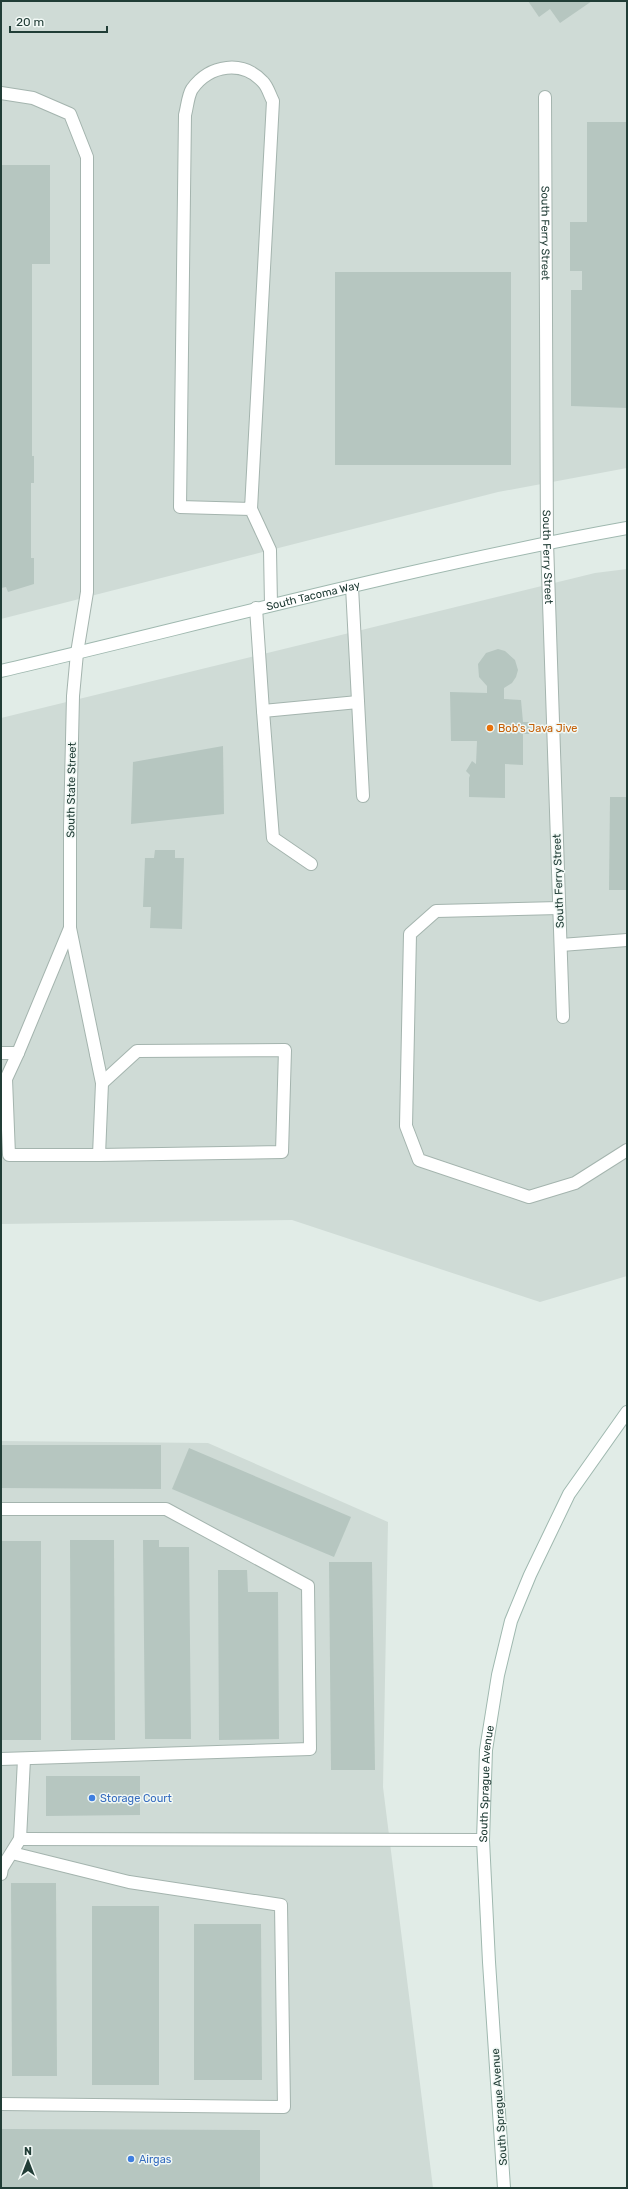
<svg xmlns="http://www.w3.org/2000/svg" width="628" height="2189" font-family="Rubik,sans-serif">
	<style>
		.built { fill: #cfdbd6 }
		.building { fill: #b6c6c0 }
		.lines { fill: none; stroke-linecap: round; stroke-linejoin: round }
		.lane-casing { stroke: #a4b4ae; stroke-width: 14 }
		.street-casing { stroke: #a4b4ae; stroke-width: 14 }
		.secondary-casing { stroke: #9fb8af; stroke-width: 14 }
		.lane { stroke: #fff; stroke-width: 12 }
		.street { stroke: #fff; stroke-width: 12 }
		.secondary { stroke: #fff; stroke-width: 12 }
		.food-dot { fill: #e8710a; stroke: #f1f8f5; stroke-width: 1.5 }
		.shop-dot { fill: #3f7fe0; stroke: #f1f8f5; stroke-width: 1.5 }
		.labels { text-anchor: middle; stroke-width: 3; stroke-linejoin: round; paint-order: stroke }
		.street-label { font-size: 11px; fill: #213d36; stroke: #f1f8f5 }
		.food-label { font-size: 11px; fill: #c56008; stroke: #f1f8f5; text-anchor: start }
		.shop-label { font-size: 11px; fill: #366cbe; stroke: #f1f8f5; text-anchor: start }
	</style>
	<rect width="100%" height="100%" fill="#e1ece7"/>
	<g class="built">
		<path d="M 1,1 L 627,1 L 627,468 L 498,492 L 1,619 Z"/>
		<path d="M 627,569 L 627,1276 L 540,1302 L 292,1220 L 1,1224 L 1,718 L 595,573 Z"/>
		<path d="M 1,1441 L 208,1443 L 388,1522 L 383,1787 L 433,2188 L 1,2188 Z"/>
	</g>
	<g class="building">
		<path d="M 528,1 L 592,1 L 560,23 L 550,9 L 539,17 Z"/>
		<path d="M 587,122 L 627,122 L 627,408 L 571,406 L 571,290 L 582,290 L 582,271 L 570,271 L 570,222 L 587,222 Z"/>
		<path d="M 1,165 L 50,165 L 50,264 L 32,264 L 32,456 L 34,456 L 34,483 L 31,483 L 31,558 L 34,558 L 34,584 L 8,592 L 6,587 L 1,588 Z"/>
		<rect x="335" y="272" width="176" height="193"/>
		<path d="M 498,649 L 505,651 L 515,660 L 518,670 L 516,677 L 512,683 L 504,688 L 504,699 L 521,700 L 523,722 L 529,722 L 529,734 L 523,734 L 523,765 L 505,764 L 505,798 L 469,797 L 469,778 L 470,775 L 466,771 L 472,761 L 476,764 L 477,741 L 451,741 L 450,692 L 487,693 L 487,686 L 479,677 L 478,664 L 486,653 Z"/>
		<path d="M 223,746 L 224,814 L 131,824 L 133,762 Z"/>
		<path d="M 610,797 L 627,797 L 627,890 L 609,890 Z"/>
		<path d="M 155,850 L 175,850 L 175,858 L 184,858 L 182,929 L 150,928 L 151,907 L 143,907 L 145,858 L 154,858 Z"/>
		<path d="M 1,1445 L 161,1445 L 161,1489 L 1,1488 Z"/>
		<path d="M 189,1448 L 351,1517 L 334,1557 L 172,1489 Z"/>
		<path d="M 70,1540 L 114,1540 L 115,1740 L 71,1740 Z"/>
		<path d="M 143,1540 L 159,1540 L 159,1547 L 189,1547 L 191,1739 L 145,1739 Z"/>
		<rect x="1" y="1541" width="40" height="199"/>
		<path d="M 329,1562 L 372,1562 L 375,1770 L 331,1770 Z"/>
		<path d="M 218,1570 L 247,1570 L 248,1592 L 278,1592 L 279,1739 L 219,1740 Z"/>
		<path d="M 46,1776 L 140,1776 L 140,1815 L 46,1816 Z"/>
		<path d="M 11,1883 L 56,1883 L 57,2076 L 12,2076 Z"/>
		<rect x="92" y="1906" width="67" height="179"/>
		<path d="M 194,1924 L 261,1924 L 262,2080 L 194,2080 Z"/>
		<path d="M 1,2129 L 260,2130 L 260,2188 L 1,2188 Z"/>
	</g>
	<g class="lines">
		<g class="lane-casing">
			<g id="lane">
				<path d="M 1,93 L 33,98 L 70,114 L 87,157 L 87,592 L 77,653"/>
				<path d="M 251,509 L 180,507 L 185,115 C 187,108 188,95 192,89 C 210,64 243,60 263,82 C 268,87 270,96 273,101 L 251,509 L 270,550 L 271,605"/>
				<path d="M 352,587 L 363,796"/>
				<path d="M 256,608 L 263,711"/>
				<path d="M 311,864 L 273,838 L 263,711 L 358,702"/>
				<path d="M 558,871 L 563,1017"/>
				<path d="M 559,908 L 436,911 L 410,934 L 406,1126 L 419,1160 L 529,1197 L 575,1183 L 627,1150"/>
				<path d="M 561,945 L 627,940"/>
				<path d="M 1,1053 L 18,1053 L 6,1079 L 9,1155 L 99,1155 L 102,1083 L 96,1054"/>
				<path d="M 99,1155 L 282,1152 L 285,1050 L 137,1051 L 102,1083"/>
				<path d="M 1,1509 L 166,1509 L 308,1586 L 310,1749 L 1,1759"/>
				<path d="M 20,1839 L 483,1840"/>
				<path d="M 1,1874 L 2,1868 L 20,1839 L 24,1759"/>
				<path d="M 1,2104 L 284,2107 L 281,1905 L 129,1882 L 12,1853"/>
			</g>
		</g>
		<g class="street-casing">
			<g id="street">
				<path id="s1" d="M 545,97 L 547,542 L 558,871"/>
				<path d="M 77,653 L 73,696 L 70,827 L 70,928 L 96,1054"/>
				<path d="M 18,1053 L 70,928"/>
			</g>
		</g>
		<g class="secondary-casing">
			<g id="secondary">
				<path id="s2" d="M 1,671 C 209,622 416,566 627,528"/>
				<path id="s3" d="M 504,2188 L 489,1962 L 483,1840 L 486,1750 L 498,1675 L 511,1621 L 530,1575 L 569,1494 L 627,1412"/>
			</g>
		</g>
		<use href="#lane" class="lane"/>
		<use href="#street" class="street"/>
		<use href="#secondary" class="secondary"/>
	</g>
	<circle class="food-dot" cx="490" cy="728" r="4"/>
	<g class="shop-dot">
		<circle cx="92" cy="1798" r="4"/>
		<circle cx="131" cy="2159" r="4"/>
	</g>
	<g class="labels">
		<g class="street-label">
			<text dy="4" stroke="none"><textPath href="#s1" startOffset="136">South Ferry Street</textPath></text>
			<text dy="4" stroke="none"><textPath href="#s1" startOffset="460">South Ferry Street</textPath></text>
			<text dy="4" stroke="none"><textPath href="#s2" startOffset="321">South Tacoma Way</textPath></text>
			<text transform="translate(71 790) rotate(-89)" y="4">South State Street</text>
			<text transform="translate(558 881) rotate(-92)" y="4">South Ferry Street</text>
			<text dy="4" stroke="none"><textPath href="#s3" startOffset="405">South Sprague Avenue</textPath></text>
			<text transform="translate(499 2107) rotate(-94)" y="4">South Sprague Avenue</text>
		</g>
		<g class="food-label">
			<text x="498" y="732">Bob's Java Jive</text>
		</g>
		<g class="shop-label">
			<text x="100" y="1802">Storage Court</text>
			<text x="139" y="2163">Airgas</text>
		</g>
	</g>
	<rect width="628" height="2189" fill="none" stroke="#213d36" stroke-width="4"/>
	<g transform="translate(28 2161)" stroke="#f1f8f5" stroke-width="3" paint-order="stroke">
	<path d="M0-3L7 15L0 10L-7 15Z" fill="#213d36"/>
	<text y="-6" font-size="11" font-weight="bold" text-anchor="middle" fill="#213d36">N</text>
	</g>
	<path d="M10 26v6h97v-6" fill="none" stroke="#213d36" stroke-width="2"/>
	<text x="16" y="26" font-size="12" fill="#213d36" stroke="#f1f8f5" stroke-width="3" paint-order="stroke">20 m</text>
</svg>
